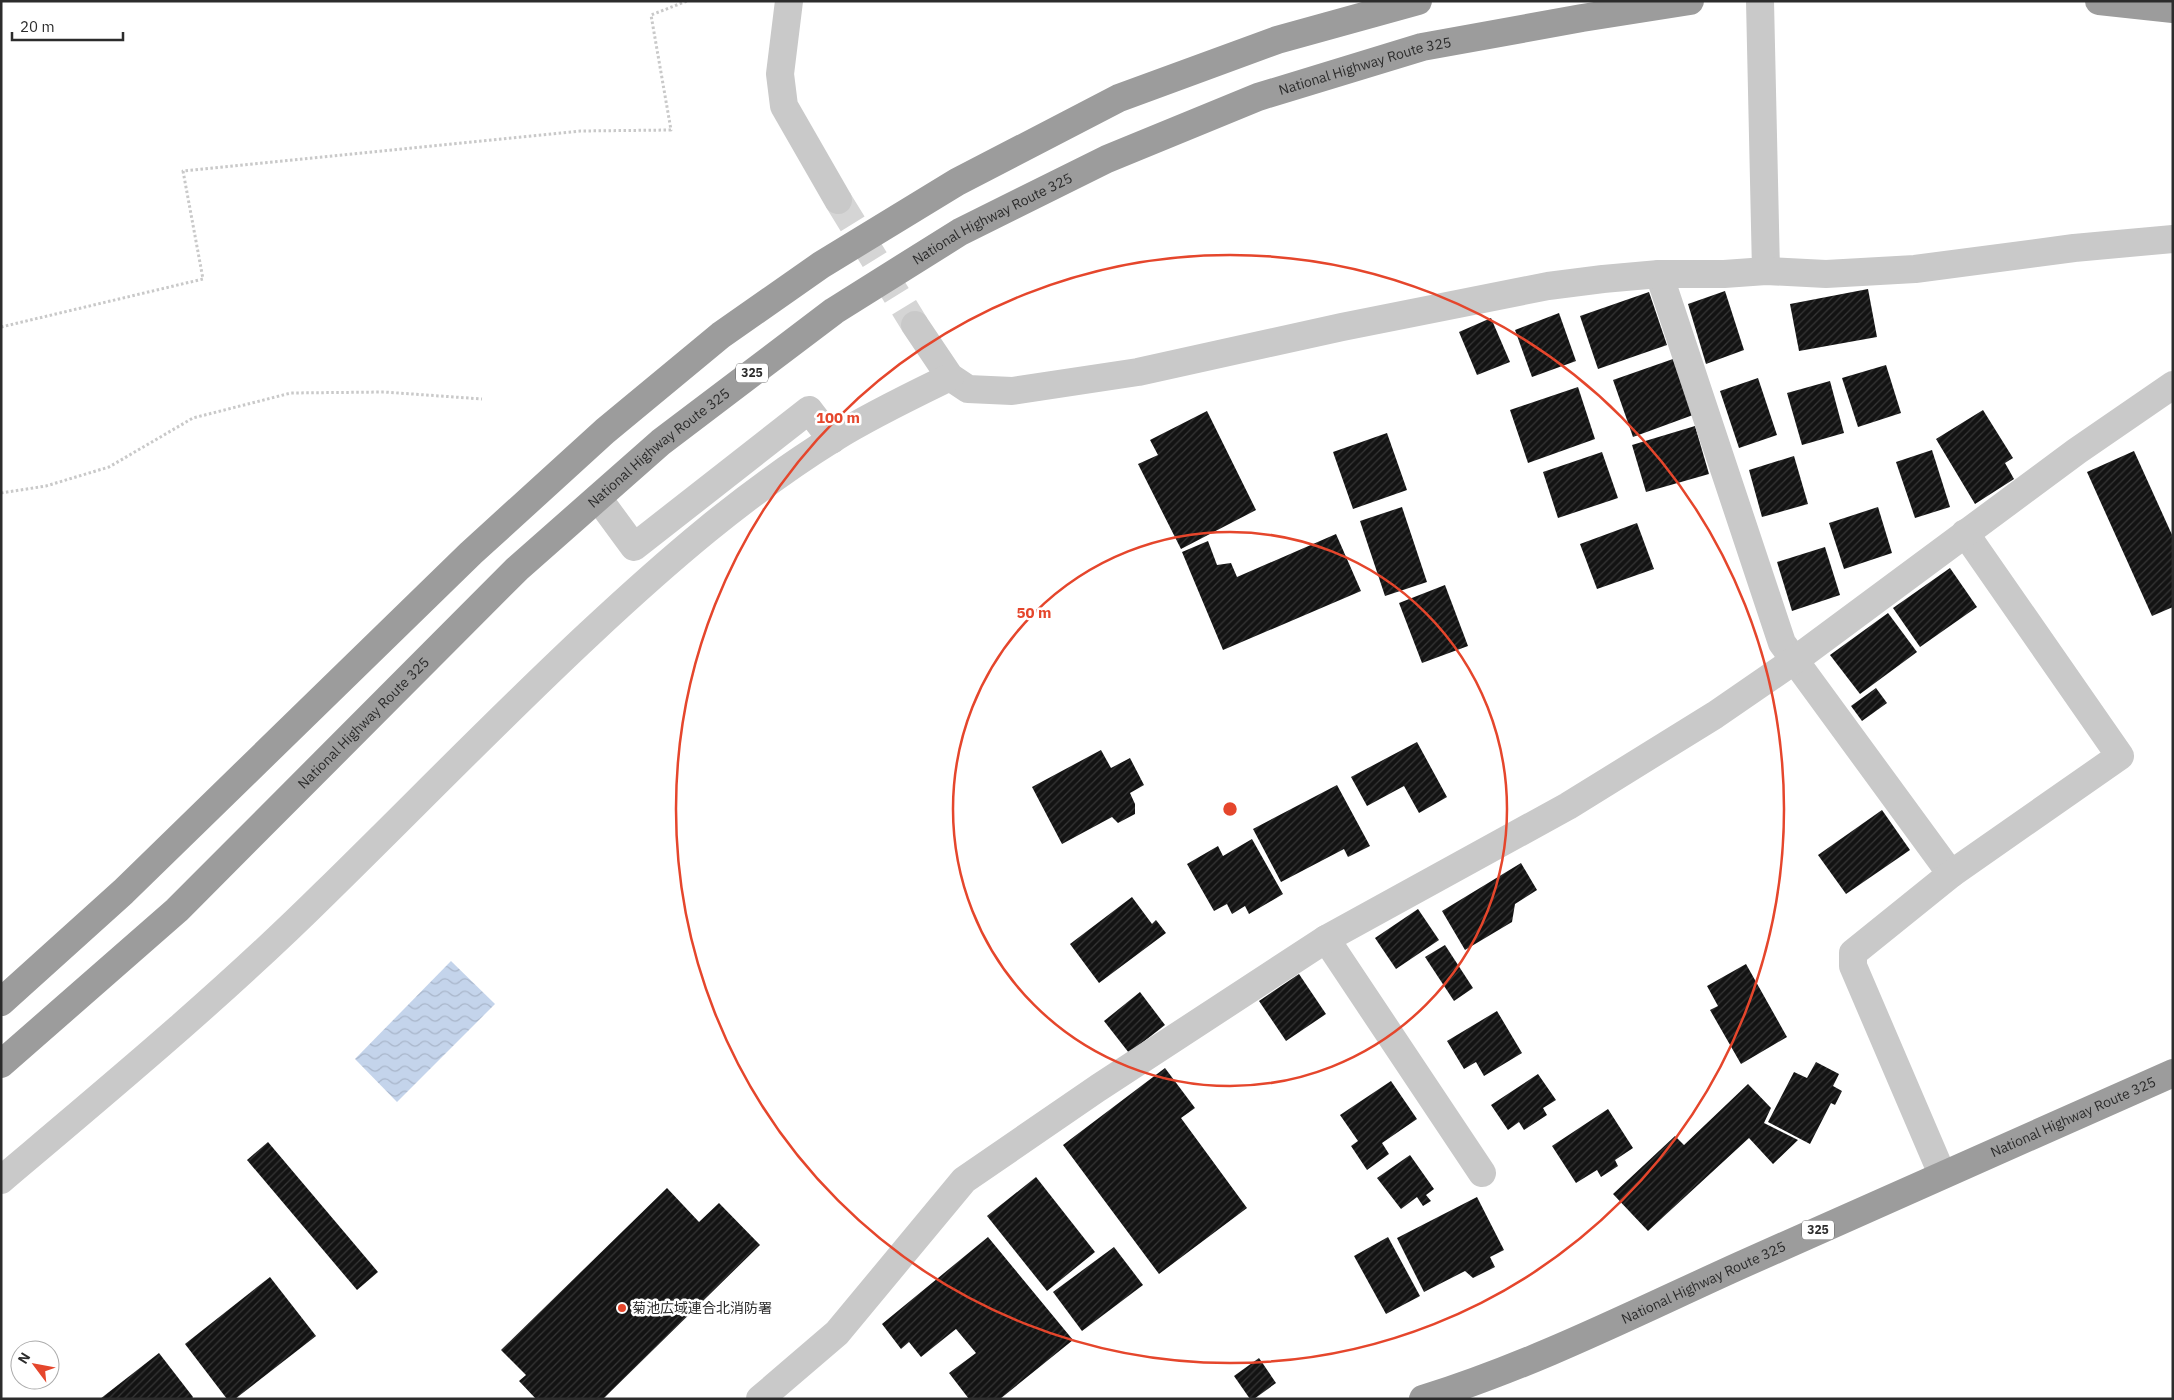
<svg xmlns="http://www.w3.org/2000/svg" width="2174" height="1400" font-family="'IBM Plex Sans','Noto Sans JP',sans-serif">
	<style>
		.water { fill: url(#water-waves) }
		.building { fill: url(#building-hatch) }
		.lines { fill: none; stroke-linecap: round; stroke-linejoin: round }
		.minor-tunnel { stroke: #d5d5d5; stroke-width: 28; stroke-dasharray: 28 14; stroke-linecap: butt }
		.path { stroke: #c9c9c9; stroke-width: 3; stroke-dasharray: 2.5 2.5; stroke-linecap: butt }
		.minor { stroke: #c9c9c9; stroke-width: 28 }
		.trunk { stroke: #9c9c9c; stroke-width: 28 }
		.ring { fill: none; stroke: #e5462c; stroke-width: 2.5 }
		.poi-dot { fill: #e5462c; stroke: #fff; stroke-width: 2 }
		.labels { text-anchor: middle; stroke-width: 5; stroke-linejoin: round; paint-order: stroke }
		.shield { fill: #fff; stroke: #6b6b6b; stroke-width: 1 }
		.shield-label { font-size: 12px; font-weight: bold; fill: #2c2c2c }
		.street-label { font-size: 14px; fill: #2c2c2c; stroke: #fff }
		.poi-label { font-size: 14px; fill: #2c2c2c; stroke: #fff; text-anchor: start }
		.centre { fill: #e5462c; stroke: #fff; stroke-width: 2.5 }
		.ring-label { font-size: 15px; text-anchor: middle; font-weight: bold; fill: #e5462c; stroke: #fff; stroke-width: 5; stroke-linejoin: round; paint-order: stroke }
	</style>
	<defs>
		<pattern id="water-waves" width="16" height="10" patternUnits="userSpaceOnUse" patternTransform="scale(1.25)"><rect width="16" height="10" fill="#c4d4eb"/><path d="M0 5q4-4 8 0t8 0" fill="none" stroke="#a9b6ca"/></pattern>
		<pattern id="building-hatch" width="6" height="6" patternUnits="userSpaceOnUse" patternTransform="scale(1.25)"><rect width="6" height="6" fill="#131313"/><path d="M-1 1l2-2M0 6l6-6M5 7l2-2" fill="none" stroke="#363636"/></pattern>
	</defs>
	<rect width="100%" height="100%" fill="#fff"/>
	<path class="water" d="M 451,961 L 495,1004 L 397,1102 L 355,1059 Z"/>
	<g class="building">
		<path d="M 1868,289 L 1877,337 L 1799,351 L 1790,304 Z"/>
		<path d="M 1725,291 L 1744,350 L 1706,364 L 1688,304 Z"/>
		<path d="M 1649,292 L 1667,345 L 1598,369 L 1580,316 Z"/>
		<path d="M 1559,313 L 1576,361 L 1532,377 L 1515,330 Z"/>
		<path d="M 1491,318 L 1510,362 L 1477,375 L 1459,332 Z"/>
		<path d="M 1673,359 L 1693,415 L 1633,437 L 1613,380 Z"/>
		<path d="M 1886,365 L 1901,413 L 1858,427 L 1842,378 Z"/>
		<path d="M 1758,378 L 1777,435 L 1739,448 L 1720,391 Z"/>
		<path d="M 1830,381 L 1844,433 L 1802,445 L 1787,393 Z"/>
		<path d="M 1578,387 L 1595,439 L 1528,463 L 1510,410 Z"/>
		<path d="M 1983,410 L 2013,458 L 2005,463 L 2014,479 L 1975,504 L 1936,439 Z"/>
		<path d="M 1207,411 L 1256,510 L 1181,549 L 1138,464 L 1158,455 L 1150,440 Z"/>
		<path d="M 1695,426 L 1709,474 L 1646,492 L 1632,445 Z"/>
		<path d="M 1387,433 L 1407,490 L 1353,509 L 1333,452 Z"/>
		<path d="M 1932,450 L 1950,507 L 1915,518 L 1896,462 Z"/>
		<path d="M 2134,451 L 2173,537 L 2173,607 L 2152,616 L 2087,472 Z"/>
		<path d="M 1602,452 L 1618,498 L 1558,518 L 1543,472 Z"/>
		<path d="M 1794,456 L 1808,504 L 1762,517 L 1749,470 Z"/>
		<path d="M 1402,507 L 1427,582 L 1385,596 L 1360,521 Z"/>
		<path d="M 1878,507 L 1892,553 L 1844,569 L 1829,523 Z"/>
		<path d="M 1637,523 L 1654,569 L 1597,589 L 1580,544 Z"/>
		<path d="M 1336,534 L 1361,591 L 1223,650 L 1182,552 L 1208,541 L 1217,565 L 1231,563 L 1237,577 Z"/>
		<path d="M 1825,547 L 1840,595 L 1792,611 L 1777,562 Z"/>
		<path d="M 1950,568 L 1977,607 L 1920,647 L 1893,608 Z"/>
		<path d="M 1445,585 L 1468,646 L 1422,663 L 1399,603 Z"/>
		<path d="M 1888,613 L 1917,652 L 1860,694 L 1830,655 Z"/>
		<path d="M 1876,688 L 1887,703 L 1862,721 L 1851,706 Z"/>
		<path d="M 1417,742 L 1447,797 L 1419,813 L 1404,786 L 1367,806 L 1351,777 Z"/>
		<path d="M 1101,750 L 1111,768 L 1130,758 L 1144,785 L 1130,793 L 1135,804 L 1135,814 L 1118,823 L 1112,817 L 1062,844 L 1032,787 Z"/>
		<path d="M 1337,785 L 1370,846 L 1348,857 L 1344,849 L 1281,882 L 1253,829 Z"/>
		<path d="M 1882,810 L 1910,850 L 1846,894 L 1818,855 Z"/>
		<path d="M 1252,839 L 1283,894 L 1249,914 L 1245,906 L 1232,914 L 1227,904 L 1214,911 L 1187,864 L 1218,846 L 1223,856 Z"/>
		<path d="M 1521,863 L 1537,890 L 1515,904 L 1512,922 L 1465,950 L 1442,911 Z"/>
		<path d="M 1132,897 L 1152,924 L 1156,920 L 1166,933 L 1099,983 L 1070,944 Z"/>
		<path d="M 1418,909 L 1439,940 L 1396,969 L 1375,938 Z"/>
		<path d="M 1445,945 L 1473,988 L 1454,1001 L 1425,957 Z"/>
		<path d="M 1746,964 L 1787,1037 L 1741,1064 L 1710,1010 L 1718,1006 L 1707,986 Z"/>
		<path d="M 1299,974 L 1326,1014 L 1286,1041 L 1259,1001 Z"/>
		<path d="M 1140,992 L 1165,1025 L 1129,1053 L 1104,1021 Z"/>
		<path d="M 1497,1011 L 1522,1053 L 1484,1076 L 1476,1062 L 1464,1069 L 1447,1041 Z"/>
		<path d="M 1816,1062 L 1839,1074 L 1833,1086 L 1842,1091 L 1835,1105 L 1831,1103 L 1810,1144 L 1768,1122 L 1794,1072 L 1807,1078 Z"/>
		<path d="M 1165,1068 L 1195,1108 L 1181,1118 L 1247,1208 L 1159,1274 L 1063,1145 Z"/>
		<path d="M 1538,1074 L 1556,1100 L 1543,1108 L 1547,1115 L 1524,1130 L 1519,1122 L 1508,1130 L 1491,1105 Z"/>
		<path d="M 1391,1081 L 1417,1119 L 1382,1143 L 1389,1154 L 1367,1170 L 1351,1146 L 1358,1141 L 1340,1115 Z"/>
		<path d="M 1748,1084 L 1771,1108 L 1764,1123 L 1798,1140 L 1773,1164 L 1749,1138 L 1648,1231 L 1613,1194 L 1675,1136 L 1684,1145 Z"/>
		<path d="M 1608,1109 L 1633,1148 L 1615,1160 L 1618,1166 L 1601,1177 L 1597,1170 L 1576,1183 L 1552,1146 Z"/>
		<path d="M 268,1142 L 378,1272 L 357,1290 L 247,1160 Z"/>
		<path d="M 1410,1155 L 1434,1189 L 1426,1195 L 1431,1201 L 1423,1206 L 1417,1197 L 1401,1209 L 1377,1178 Z"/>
		<path d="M 1036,1177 L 1095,1252 L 1047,1291 L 987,1216 Z"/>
		<path d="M 667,1188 L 699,1222 L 719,1203 L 760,1245 L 603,1399 L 536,1399 L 519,1381 L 526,1375 L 501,1350 Z"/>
		<path d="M 1477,1197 L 1504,1250 L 1490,1257 L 1495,1267 L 1473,1278 L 1465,1271 L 1424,1292 L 1397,1238 Z"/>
		<path d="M 988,1237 L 1073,1340 L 1000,1399 L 969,1399 L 949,1373 L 976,1353 L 956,1329 L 921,1357 L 909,1342 L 901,1349 L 882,1324 Z"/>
		<path d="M 1388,1237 L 1420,1296 L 1386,1314 L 1354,1256 Z"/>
		<path d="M 1114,1247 L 1143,1285 L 1082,1331 L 1053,1292 Z"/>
		<path d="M 270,1277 L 316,1336 L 235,1399 L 227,1399 L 185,1344 Z"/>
		<path d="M 159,1353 L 193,1397 L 192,1399 L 100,1399 Z"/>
		<path d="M 1259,1358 L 1276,1383 L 1254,1399 L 1250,1399 L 1234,1376 Z"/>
	</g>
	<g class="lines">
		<path class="minor-tunnel" d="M 838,200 L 915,325"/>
		<g class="path">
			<path d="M 1,327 L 203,279 L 183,171 L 580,131 L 671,130 L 651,15 L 687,1"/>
			<path d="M 1,493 L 46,486 L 109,467 L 193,418 L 291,393 L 384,392 L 482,399"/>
		</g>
		<g class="minor">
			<path d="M 789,1 L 780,74 L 784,106 L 838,200"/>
			<path d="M 1760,1 L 1766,271"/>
			<path d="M 1659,274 L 1782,643 L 1951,874"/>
			<path d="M 915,325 L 950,377 L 968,389 L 1012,391 L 1138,372 L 1342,327 L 1548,286 L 1603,279 L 1659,274 L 1724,274 L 1766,271 L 1826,274 L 1915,269 L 2074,248 L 2173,239"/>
			<path d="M 598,498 L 634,547 L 809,410 L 832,440"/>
			<path d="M 1326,939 L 1482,1173"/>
			<path d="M 1942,1174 L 1853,966 L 1853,953 L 1951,874 L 2120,756 L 1965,533"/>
			<path d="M 1,1180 C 111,1087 222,995 325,893 C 413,807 499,718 589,634 C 666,562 744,494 834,438 C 871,415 911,396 950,377"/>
			<path d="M 760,1399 L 837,1333 L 964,1180 L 1098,1088 L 1326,939 L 1568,806 L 1715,715 L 1795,660 L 2077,451 L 2173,385"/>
		</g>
		<g class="trunk">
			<path d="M 2099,1 L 2173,9"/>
			<path d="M 1,1002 L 123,892 L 471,553 L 605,431 L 721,335 L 821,265 L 957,182 L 1119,98 L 1277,40 L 1418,1"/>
			<path id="s1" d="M 1,1064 L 177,910 L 517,569 L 661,442 L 834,311 L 960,232 L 1107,159 L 1258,97 L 1422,47 L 1582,18 L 1690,1"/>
			<path id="s2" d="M 1423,1399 C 1533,1365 1637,1312 1741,1265 C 1885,1200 2029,1136 2173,1073"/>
		</g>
	</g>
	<g class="ring">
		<circle cx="1230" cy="809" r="277"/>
		<circle cx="1230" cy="809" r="554"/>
	</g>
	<circle class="poi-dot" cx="622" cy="1308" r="5"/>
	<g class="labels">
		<g class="shield">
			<rect x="736" y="363.5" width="32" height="19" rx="4"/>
			<rect x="1802" y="1220.5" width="32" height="19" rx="4"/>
		</g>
		<g class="shield-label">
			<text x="752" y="377">325</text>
			<text x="1818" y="1234">325</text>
		</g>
		<g class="street-label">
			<text dy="5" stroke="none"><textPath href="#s1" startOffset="1712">National Highway Route 325</textPath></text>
			<text dy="5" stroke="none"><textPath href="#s1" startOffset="1308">National Highway Route 325</textPath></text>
			<text dy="5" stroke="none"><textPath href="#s1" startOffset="902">National Highway Route 325</textPath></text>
			<text dy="5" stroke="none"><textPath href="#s1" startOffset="498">National Highway Route 325</textPath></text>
			<text dy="5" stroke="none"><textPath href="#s2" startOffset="709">National Highway Route 325</textPath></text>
			<text dy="5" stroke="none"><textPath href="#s2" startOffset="304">National Highway Route 325</textPath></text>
		</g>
		<g class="poi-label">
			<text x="632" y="1313">菊池広域連合北消防署</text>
		</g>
	</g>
	<circle cx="1230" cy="809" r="8" class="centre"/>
	<g class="ring-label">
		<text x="838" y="423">100 m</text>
		<text x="1034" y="618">50 m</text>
	</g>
	<rect width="2174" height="1400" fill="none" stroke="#2c2c2c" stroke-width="5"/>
	<g transform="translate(35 1365) rotate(302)"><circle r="24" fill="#ffffff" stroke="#ababab"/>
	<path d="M0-4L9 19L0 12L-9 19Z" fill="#e5462c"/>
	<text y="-8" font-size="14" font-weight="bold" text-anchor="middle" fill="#2c2c2c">N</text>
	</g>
	<path d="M12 32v8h111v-8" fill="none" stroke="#2c2c2c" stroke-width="2.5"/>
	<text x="20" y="32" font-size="15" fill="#2c2c2c" stroke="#ffffff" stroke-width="4" paint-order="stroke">20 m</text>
</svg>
